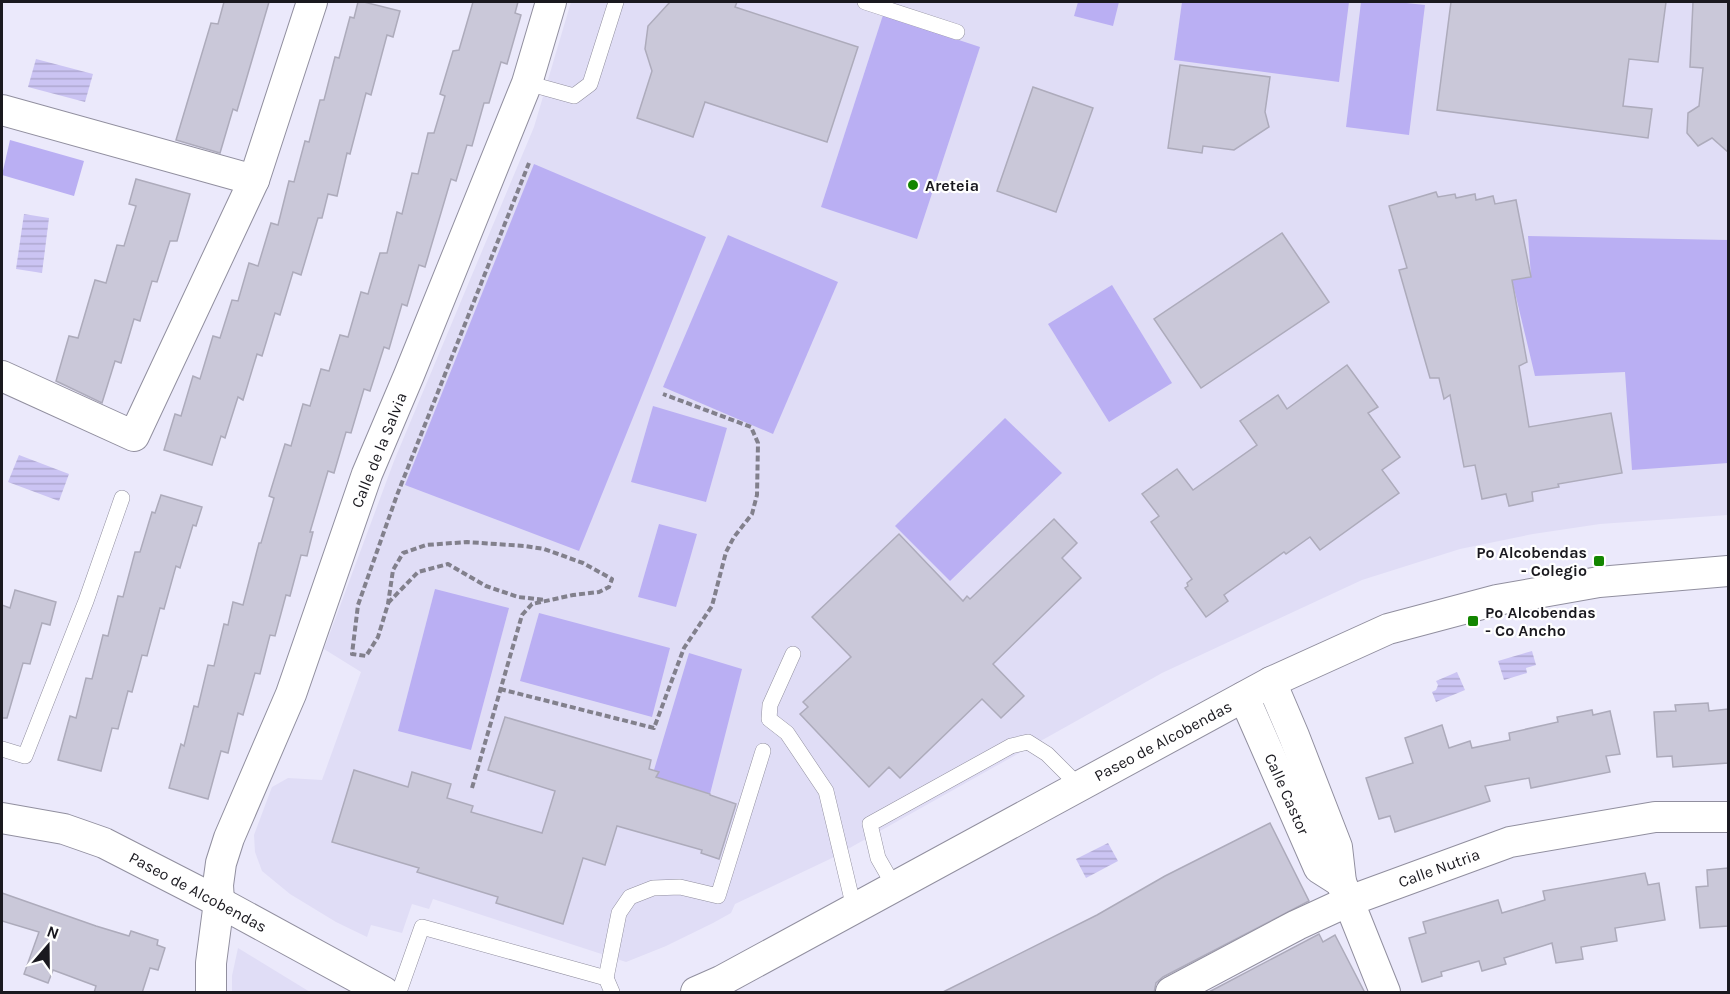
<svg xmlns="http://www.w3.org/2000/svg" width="1730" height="994" viewBox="0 0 1730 994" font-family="Karla,sans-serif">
<defs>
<pattern id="water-rules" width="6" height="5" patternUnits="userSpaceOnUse" patternTransform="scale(1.5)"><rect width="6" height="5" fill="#cbc4f3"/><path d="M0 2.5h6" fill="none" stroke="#aea8d0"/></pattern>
</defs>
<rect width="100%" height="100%" fill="#ebe9fb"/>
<g fill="#e0ddf6">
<polygon points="571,2 1728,2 1728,515 1600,524 1533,534 1460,549 1362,580 1162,673 830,859 735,904 731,913 713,923 666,946 626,962 433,899 429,909 412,904 402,933 371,925 367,937 336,922 290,894 262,871 255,852 254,835 272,787 288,778 322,780 361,672 324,649 394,461 534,127"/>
<polygon points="238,948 310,992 232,992 232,976"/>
</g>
<g fill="#baaff3">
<polygon points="1078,2 1119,2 1113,26 1074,16"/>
<polygon points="1182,2 1349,2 1339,82 1174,60"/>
<polygon points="1361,2 1397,2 1425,5 1409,135 1346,127"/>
<polygon points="883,15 980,47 917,239 821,207"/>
<polygon points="10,140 84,161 74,196 2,175"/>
<polygon points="534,164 706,237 579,551 405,485"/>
<polygon points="728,235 838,282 773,434 663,387"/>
<polygon points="1528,236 1728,240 1728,463 1632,470 1625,372 1535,376 1512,280 1531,276"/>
<polygon points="1112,285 1172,383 1109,422 1048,324"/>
<polygon points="653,406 727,428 706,502 631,482"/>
<polygon points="1005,418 1062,473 950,581 895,526"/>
<polygon points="659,524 697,534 676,607 638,597"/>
<polygon points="435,589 509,608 471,750 398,731"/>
<polygon points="539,613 670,648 652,717 520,681"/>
<polygon points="689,653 742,669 710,794 656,777 658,772 654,770"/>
</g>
<g fill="url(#water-rules)">
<polygon points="36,59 93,74 85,102 28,87"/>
<polygon points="24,214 49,218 42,273 16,269"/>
<polygon points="19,455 69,474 59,501 8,482"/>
<polygon points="1532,651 1536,665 1526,668 1527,673 1504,680 1498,661"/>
<polygon points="1457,672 1465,690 1436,702 1432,692 1436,690 1438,685 1436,681"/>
<polygon points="1108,843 1118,861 1086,878 1076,859"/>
</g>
<g fill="#cac8d9" stroke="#adabbb" stroke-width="1.5">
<polygon points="224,2 269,2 237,111 233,109 220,153 176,140 211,23 218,24"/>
<polygon points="358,2 364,2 400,11 393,37 387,35 371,95 366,93 350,154 347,153 337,196 328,194 322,218 318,218 301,275 293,272 280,315 275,313 262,356 257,354 243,400 238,397 225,438 221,436 212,465 164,450 175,414 181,416 193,376 200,379 213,336 220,338 232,300 238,301 249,263 258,266 271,223 278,225 289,181 294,182 305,141 309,142 320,100 324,100 335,57 339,58 350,17 354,18"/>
<polygon points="473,2 518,2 515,13 521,15 507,64 501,62 489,103 484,103 472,146 467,145 456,181 451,179 425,267 419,265 407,306 402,304 389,349 384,347 370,391 364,389 351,433 346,432 334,473 328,471 310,532 313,532 307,556 301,555 290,596 286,595 275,636 270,635 260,674 255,673 243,715 238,713 228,753 221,751 208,799 169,788 181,744 184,746 194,706 198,707 208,665 214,666 224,624 228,625 233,602 243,605 259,543 261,543 274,498 269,496 285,444 291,446 303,404 310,406 321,369 329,371 340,335 348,337 361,292 368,294 380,253 387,253 397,212 402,214 412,173 418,174 428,133 434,133 445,96 440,94 453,51 459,50"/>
<polygon points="670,2 737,2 735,7 858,47 827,142 705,102 693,137 637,118 652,71 645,49 648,26"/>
<polygon points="1451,2 1666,2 1658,62 1629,59 1623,106 1652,109 1648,138 1437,110"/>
<polygon points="1693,2 1728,2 1728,152 1712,138 1698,146 1687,133 1688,113 1699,106 1703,68 1690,67"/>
<polygon points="1180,65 1270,77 1265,112 1269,127 1234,150 1203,146 1202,153 1168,148"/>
<polygon points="1033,87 1093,108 1056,212 997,191"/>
<polygon points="136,179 190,194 177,241 170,241 157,282 152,281 140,321 134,319 121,363 115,361 102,403 56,381 69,336 78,338 95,280 106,283 117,245 124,246 136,206 129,204"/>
<polygon points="1436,192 1438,197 1455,194 1456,198 1475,194 1476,200 1493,196 1495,204 1516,200 1531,277 1512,280 1527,362 1519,366 1529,427 1611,413 1622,473 1558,484 1559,487 1532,492 1533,501 1509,506 1506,494 1482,499 1475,465 1464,467 1450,395 1444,399 1439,378 1430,378 1399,270 1407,268 1389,206"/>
<polygon points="1282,233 1329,302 1201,388 1154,319"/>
<polygon points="1347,365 1378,407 1368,413 1400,457 1382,470 1399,493 1320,550 1310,537 1286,554 1284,552 1224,595 1228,601 1206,617 1185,588 1188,586 1187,583 1192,579 1151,522 1159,516 1142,494 1177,469 1193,490 1257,445 1240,421 1278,395 1287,409"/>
<polygon points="161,495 202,507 196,526 193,525 180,568 176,566 164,609 160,608 147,656 142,655 132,692 128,691 118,729 112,728 101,771 58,760 70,716 76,718 86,678 92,679 103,635 108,636 118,596 123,597 135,552 140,552 152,512 155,513"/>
<polygon points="1054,519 1077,543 1062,558 1081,578 993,664 1024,696 1001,718 982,699 900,778 889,767 869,787 800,714 808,707 803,702 851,657 812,617 899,534 963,601 967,596 970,599"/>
<polygon points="15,590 56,602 50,625 42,623 30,664 23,663 7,718 2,718 2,605 10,608"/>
<polygon points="1708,703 1709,711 1728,709 1728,763 1673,767 1672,756 1657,757 1654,712 1676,711 1675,705"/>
<polygon points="1592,710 1593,715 1610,711 1620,754 1606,756 1610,772 1531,788 1529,778 1485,786 1490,801 1395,832 1390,816 1379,819 1366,778 1413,763 1405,738 1442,725 1449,748 1470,741 1472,748 1510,740 1509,733 1558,722 1557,717"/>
<polygon points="505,717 651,760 649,769 659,772 656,777 710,794 710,795 736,804 719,859 701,853 702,850 617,826 605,865 583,858 563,924 496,903 498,897 417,872 419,868 332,842 354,770 408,787 412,772 451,784 447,798 473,806 471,812 542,833 555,791 488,770"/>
<polygon points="1270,823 1309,901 1163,977 1156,983 1154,993 941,993 1097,915 1165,876"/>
<polygon points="1728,868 1728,926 1700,928 1696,887 1708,886 1707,870"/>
<polygon points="1645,873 1648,885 1659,883 1665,920 1615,928 1617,941 1581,947 1583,959 1556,963 1552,943 1504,958 1506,964 1482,971 1479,961 1441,972 1442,976 1422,982 1409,938 1426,933 1423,922 1498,900 1502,913 1545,900 1543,891"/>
<polygon points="2,893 96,926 129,936 131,931 158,940 157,945 165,948 158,970 150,968 142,993 94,993 96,986 53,970 48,983 24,974 39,932 2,921"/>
<polygon points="1319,934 1323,942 1335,935 1365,993 1207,993"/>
</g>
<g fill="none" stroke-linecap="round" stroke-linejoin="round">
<g stroke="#918f9f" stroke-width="16">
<g id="service">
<polyline points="865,2 957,32"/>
<polyline points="527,83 574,96 590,84 616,2"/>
<polyline points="793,654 770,705 769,719 787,733 826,791 854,908"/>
<polyline points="2,749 25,756 86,601 122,498"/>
<polyline points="894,886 878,858 870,824 1011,746 1028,742 1047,754 1079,786"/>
<polyline points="606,978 619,913 630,897 653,888 680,887 718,896 763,751"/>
<polyline points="399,992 422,927 606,978 612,992"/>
</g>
</g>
<g stroke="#918f9f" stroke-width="32">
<g id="minor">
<polyline points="2,110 254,180"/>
<polyline points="2,376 134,436 254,180 312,2"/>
<polyline points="1271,682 1294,736 1337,847 1341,882 1385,992"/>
<polyline points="1244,697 1319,868 1341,882"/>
<polyline points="2,818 64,829 104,843 219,902 384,992"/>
<polyline points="211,992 211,963 219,902 218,885 221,863 229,838 291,694 367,474 409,375 527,83 551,2"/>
<polyline points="696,992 721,981 1271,682 1388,629 1497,600 1599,582 1728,571"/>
<polyline points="1171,992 1297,925 1349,901 1510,842 1655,817 1728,817"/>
</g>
</g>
<g stroke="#82808c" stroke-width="4" stroke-dasharray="6 3" stroke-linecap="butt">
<polyline points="388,603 418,572 448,564 486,586 518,597 545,600"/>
<polyline points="500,689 654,728 684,648 712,606 726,552 734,537 752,514 757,495 758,443 751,427 663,394"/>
<polyline points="472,788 522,615 532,604 573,595 599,592 609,587 612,579 583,563 544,549 525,546 467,542 426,545 403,553 393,570 388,604 378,637 366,656 352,654 358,605 397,495 529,163"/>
</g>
<use href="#service" stroke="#fff" stroke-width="15"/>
<use href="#minor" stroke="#fff" stroke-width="30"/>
</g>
<g fill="#138600" stroke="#fff" stroke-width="2">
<circle cx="913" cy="185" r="6"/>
<rect x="1593" y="555" width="12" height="12" rx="3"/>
<rect x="1467" y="615" width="12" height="12" rx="3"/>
</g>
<g text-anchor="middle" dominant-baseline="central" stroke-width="4.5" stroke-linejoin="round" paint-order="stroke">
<g font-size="16" font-weight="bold" fill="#1a191f" stroke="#fff" text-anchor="start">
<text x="925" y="185">Areteia</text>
<text x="1587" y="552" text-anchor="end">Pº Alcobendas<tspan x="1587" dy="18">- Colegio</tspan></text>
<text x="1485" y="612">Pº Alcobendas<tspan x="1485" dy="18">- Cº Ancho</tspan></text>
</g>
<g font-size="16" fill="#1a191f" stroke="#fff">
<text transform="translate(379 450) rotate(-68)">Calle de la Salvia</text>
<text transform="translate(1163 741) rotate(-28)">Paseo de Alcobendas</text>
<text transform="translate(1287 794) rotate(66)">Calle Castor</text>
<text transform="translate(1439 868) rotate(-20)">Calle Nutria</text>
<text transform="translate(198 892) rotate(28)">Paseo de Alcobendas</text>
</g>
</g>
<rect width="1730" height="994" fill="none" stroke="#1a191f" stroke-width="6"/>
<g transform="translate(48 946) rotate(20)" stroke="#ffffff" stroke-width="4.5" paint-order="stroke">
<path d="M0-4.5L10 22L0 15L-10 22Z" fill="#1a191f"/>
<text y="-9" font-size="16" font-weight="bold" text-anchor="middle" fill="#1a191f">N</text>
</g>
</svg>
